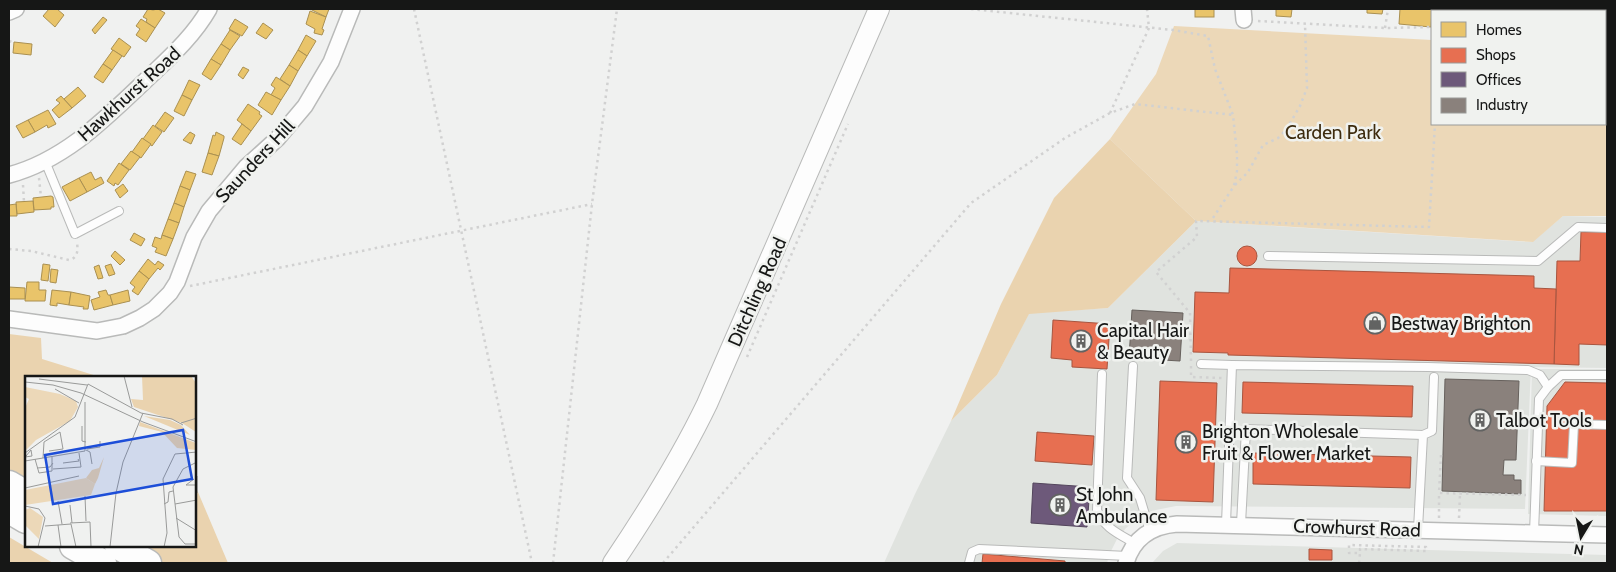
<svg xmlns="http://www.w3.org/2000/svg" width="1616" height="572" viewBox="0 0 1616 572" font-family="Cabin,sans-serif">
<rect width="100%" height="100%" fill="#f0f1f0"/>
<g fill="#e0e3df">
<polygon points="1563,216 1607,217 1607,368 1531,367 1525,509 1176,506 1156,510 1138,519 1126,528 1117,539 1110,553 1107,563 884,563 915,494 951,421 997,375 1029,313 1108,308 1196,221 1532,242"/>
<polygon points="1532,369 1607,369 1607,516 1528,514"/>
<polygon points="1177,543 1607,555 1607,563 1152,563 1163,551"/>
</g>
<polygon fill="#ecd8b8" points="1174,26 1432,40 1432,124 1605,124 1605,50 1607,50 1607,216 1563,216 1533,242 1196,221 1110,139 1156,74"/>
<g fill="#ead3af">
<polygon points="1110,139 1196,221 1108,308 1029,314 997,375 951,421 1001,304 1054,198"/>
<polygon points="9,334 41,338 42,359 100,377 26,377 26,486 9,475"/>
<polygon points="195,485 228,563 158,563 129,546 195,546"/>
<polygon points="9,537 53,563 9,563"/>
</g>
<g fill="#e9c46a" stroke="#aa9051">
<polygon points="49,9 57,9 64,15 55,27 43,16"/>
<polygon points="148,9 153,10 158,9 165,13 155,28 146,22 147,19 143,17"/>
<polygon points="310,9 329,9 326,17"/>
<rect x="1195" y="9" width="19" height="8"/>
<polygon points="1276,9 1292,9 1291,17 1276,16"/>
<polygon points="1367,9 1383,9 1382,14 1367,13"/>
<polygon points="1400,9 1432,9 1431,27 1399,24"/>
<polygon points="310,11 326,17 322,29 324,30 322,35 314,33 315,29 306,24"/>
<polygon points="103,17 107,20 95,34 92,30"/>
<polygon points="141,19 155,28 146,42 136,35 140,29 136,26"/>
<polygon points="235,19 248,27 242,36 229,29"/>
<polygon points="263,23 273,30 266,39 256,33"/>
<polygon points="230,30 240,36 230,50 221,44"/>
<polygon points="306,35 316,41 307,56 298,50"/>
<polygon points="119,38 131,47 124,57 111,49"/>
<polygon points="14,42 32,44 31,55 13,53"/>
<polygon points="221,44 230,50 221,65 211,59"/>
<polygon points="113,50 122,56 112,70 103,64"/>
<polygon points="298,50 307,56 298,71 289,65"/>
<polygon points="211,59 221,65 211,80 202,74"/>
<polygon points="103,64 112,70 103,83 94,77"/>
<polygon points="289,65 298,71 290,86 280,79"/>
<polygon points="243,67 249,70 243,79 238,75"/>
<polygon points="276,77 290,86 281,100 271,95 275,88 271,85"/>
<polygon points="189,80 200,85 192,100 182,95"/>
<polygon points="78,87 86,96 72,108 64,99"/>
<polygon points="266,92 281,100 272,115 258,105"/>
<polygon points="182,95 192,100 184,116 174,111"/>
<polygon points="61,96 72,108 59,118 52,110 60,103 56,100"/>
<polygon points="248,104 260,112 259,114 262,116 251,131 237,120"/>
<polygon points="48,110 56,124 48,128 47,125 35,132 28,120"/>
<polygon points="165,112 174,118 164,132 155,126"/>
<polygon points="28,120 35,132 23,138 16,126"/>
<polygon points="242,124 251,131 241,145 232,139"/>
<polygon points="153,125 162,132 152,146 143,139"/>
<polygon points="190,132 195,135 191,144 183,140"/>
<polygon points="216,132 224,136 224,138 219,156 208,153 213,135 215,136"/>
<polygon points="142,138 151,144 141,158 132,152"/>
<polygon points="131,151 140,157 130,170 121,164"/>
<polygon points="208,153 219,156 212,175 202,172"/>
<polygon points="119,163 129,170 118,185 115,183 114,186 107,181"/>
<polygon points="186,171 196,174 190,190 180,186"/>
<polygon points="91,172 95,180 101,177 104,183 87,192 79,178"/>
<polygon points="79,178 87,192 70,201 62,187"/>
<polygon points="123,184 128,191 120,198 115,190"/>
<polygon points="180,186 190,190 184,207 174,203"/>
<polygon points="51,196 53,197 54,207 51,207 51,209 34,210 33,198"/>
<polygon points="33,201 34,212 17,214 16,202"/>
<polygon points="174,203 184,207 179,223 168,219"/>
<polygon points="16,204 17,216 9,216 9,205"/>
<polygon points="168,219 179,223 173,239 162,235"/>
<polygon points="134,233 145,239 141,246 130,240"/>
<polygon points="162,235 173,239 166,256 155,252 157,248 152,246 155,237 161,239"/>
<polygon points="115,251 125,260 120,265 111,256"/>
<polygon points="148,259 155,265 158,261 164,265 160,270 158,268 149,279 139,271"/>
<polygon points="43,264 50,265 48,281 41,280"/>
<polygon points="111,264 115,274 109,276 105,266"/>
<polygon points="99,265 103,278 98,279 94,267"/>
<polygon points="51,269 58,270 56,283 50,282"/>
<polygon points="139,271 149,279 138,295 132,291 135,287 130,283"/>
<polygon points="27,282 39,282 39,290 46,290 45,301 25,301"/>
<polygon points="9,287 25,288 25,299 9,299"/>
<polygon points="52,290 71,292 69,305 57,303 57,306 50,305"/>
<polygon points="106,290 108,295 110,295 113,305 94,310 91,300 100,297 98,292"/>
<polygon points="128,290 130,301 113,305 110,295"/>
<polygon points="71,292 90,296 88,309 83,309 84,307 69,305"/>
</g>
<g fill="#e76f51" stroke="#a8553f">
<polygon points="1581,232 1607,232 1607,345 1579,344 1579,365 1554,364 1557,261 1580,261"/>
<circle cx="1247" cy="256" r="10"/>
<polygon points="1230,268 1534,276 1534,288 1556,289 1554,364 1228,355 1228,353 1193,352 1195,292 1229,293"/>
<polygon points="1053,320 1110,324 1107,369 1072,367 1072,360 1051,358"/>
<polygon points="1160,381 1217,383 1213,502 1156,500"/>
<polygon points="1243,382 1413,386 1412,417 1242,413"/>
<polygon points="1565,382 1607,383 1607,511 1544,511 1547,406"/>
<polygon points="1037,432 1094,436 1092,465 1035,461"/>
<polygon points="1253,453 1411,457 1410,488 1253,484"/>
<polygon points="1309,549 1332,550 1332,560 1309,560"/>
<polygon points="983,554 1065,561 1065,563 982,563"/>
</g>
<polygon fill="#6d597a" stroke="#53455c" points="1033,483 1090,487 1087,527 1031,523"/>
<g fill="#8a817c" stroke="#67615d">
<polygon points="1132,310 1183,313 1180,361 1129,358"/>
<polygon points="1445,379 1519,381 1516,460 1504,460 1503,475 1514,475 1514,480 1521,480 1521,494 1442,491"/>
</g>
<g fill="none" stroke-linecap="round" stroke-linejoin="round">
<g stroke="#b9bab9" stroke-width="10">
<g id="lane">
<polyline points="1558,11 1558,9"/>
<polyline points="45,161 75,234 119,211"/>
<polyline points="1268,256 1538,261 1578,227 1607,228"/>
<polyline points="1201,364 1232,365"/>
<polyline points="1133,366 1127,478 1140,498 1150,531"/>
<path d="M1102,374L1097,510C1103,528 1121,535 1136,544"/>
<polyline points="1536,461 1572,463 1574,424 1607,425"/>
<polyline points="1226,524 1232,365 1428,367 1528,370 1540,375 1548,387"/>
<polyline points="1241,524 1246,429 1423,435"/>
<polyline points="1418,529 1423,435 1432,431 1434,377"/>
<polyline points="1534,533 1539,399 1548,387 1561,375 1607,375"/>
<polyline points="969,563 972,552 979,549 1128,556"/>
</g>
</g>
<g stroke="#b9bab9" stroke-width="18">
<g id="street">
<polyline points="1243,9 1244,20"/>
<polyline points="9,12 16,9"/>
<path d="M9,175C65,160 105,119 146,80C169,58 193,37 209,9"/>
<polyline points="9,319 97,331 123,326 140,318 154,309 170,293 177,282 194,237 209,211 246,167 278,138 305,106 331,62 352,9"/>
<path d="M1126,563C1133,538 1152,526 1177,524L1607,535"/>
</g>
</g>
<g stroke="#b9bab9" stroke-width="22">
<path id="secondary" d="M613,563C648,511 680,460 707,404L879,9"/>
</g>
<g stroke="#b9bab9" stroke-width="29">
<g id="highway">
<polyline points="9,484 26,494"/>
<polyline points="9,510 26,520"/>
<polyline points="73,546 103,563"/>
<polyline points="118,546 148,563"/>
</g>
</g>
<g stroke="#d1d1d1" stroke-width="2.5" stroke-dasharray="2.5 4" stroke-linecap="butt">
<polyline points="414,9 532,563"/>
<polyline points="971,9 1173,30 1208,36 1215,69 1233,115 1237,154 1237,171 1234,186 1211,221"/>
<polyline points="1531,11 1531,9"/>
<polyline points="1258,21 1385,28 1432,27"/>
<polyline points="1385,28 1388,9"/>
<polyline points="1605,38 1607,38"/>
<polyline points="9,41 12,42"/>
<polyline points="1110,113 1149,28 1147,9"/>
<polyline points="39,178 41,197"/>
<polyline points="23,185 24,202"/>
<polyline points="1235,185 1248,172 1263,145 1278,138 1286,130 1300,106 1307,88 1305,24"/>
<path d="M9,249L31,251L69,260C78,258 78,250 77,243"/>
<polyline points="190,286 592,204"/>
<polyline points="747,357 848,124"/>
<polyline points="1191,361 1190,313 1156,272 1197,237 1196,221 1429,227 1435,124"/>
<polyline points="1191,366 1191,377 1222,378"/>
<polyline points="1441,455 1439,493 1526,495"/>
<polyline points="1439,518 1439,493"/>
<polyline points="1459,518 1460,494"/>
<polyline points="553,563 592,204 617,9"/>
<polyline points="663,563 971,203 1065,138 1110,113 1135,104 1233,115"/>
<polyline points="1359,563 1360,553 1349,553 1349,545 1426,547 1426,551 1360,549 1360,553"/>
</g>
<use href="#lane" stroke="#fdfdfd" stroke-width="8"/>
<use href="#street" stroke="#fdfdfd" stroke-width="15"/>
<use href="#secondary" stroke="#fdfdfd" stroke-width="20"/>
<use href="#highway" stroke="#fdfdfd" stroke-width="26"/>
</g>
<defs>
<g id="shop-ring" transform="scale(1.125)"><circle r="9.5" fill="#f0f2ef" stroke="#626362" stroke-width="1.5"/><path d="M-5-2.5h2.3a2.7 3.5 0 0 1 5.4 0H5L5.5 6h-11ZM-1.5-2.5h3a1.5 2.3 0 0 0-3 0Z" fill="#626362"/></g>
<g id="building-ring" transform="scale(1.125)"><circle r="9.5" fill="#f0f2ef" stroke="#626362" stroke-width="1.5"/><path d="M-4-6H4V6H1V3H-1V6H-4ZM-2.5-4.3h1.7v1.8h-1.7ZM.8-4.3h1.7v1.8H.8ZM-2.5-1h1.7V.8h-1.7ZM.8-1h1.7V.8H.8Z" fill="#626362"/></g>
</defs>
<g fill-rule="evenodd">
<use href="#shop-ring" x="1375" y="323"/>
<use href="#building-ring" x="1081" y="341"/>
<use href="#building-ring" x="1480" y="420"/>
<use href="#building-ring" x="1186" y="442"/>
<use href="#building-ring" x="1060" y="505"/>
</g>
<g text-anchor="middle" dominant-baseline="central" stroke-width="5" stroke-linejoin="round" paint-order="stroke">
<g font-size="19" fill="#161716" stroke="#f0f2ef">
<text transform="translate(129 94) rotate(-42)">Hawkhurst Road</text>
<text transform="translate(255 161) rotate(-47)">Saunders Hill</text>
<text transform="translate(757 292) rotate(-66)">Ditchling Road</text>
<text transform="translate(1357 528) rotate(2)">Crowhurst Road</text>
</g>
<g font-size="19" fill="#3d2b0e" stroke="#f0f2ef">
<text x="1333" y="132">Carden Park</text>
</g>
<g font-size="19" fill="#161716" stroke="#f0f2ef" text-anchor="start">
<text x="1391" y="323">Bestway Brighton</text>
<text x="1097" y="330">Capital Hair<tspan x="1097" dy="22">&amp; Beauty</tspan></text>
<text x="1496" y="420">Talbot Tools</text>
<text x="1202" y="431">Brighton Wholesale<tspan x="1202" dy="22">Fruit &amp; Flower Market</tspan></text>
<text x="1076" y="494">St John<tspan x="1076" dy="22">Ambulance</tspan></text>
</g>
</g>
<g transform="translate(25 376)">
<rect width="171" height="171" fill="#f0f1f0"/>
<path d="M0,11L35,18L51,25L53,31L45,45L11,64L0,75V32L4,23L0,21ZM61,102L70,108L66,119L0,129V114ZM5,132L18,141L14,163L0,149V134Z" fill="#ecd8b8"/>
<path d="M117,0H166L171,7V56L157,47L109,31L106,23L118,24ZM119,40L145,44L156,49L165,59ZM115,46L171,67V74L152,72L137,56L114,50ZM79,81L73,102L70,108L61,102L67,94L74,92Z" fill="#ead3af"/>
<path fill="none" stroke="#999a99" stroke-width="1" d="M99,0L107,31M14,3L62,9M0,6L28,9L56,17L118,46L172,66M30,13L54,27M156,47L172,42M57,50V65L61,66M62,73L75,71V65M61,74L65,76L67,88M0,77L50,41L63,8L116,37L147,43L158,49M0,81L7,80L6,74L1,80M18,82L19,66L35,56L38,73L24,75M10,83L14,97L27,95V81M0,85L60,75V26M172,86L158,93L148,111L154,161L160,168H172M38,87L54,85L53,83M12,92L25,91L28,87M28,93L56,91L54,77M172,100V117M169,103L161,109H170M0,112L54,100M60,120L61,145M33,125L37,148M139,128L143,126L144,116L148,115M150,128L172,124M45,129L47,147M0,130L14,133L20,142L13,171M151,142L172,155M45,147L65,146L66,171M33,149L36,171M20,150L46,148L51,171M85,171L91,117L98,86L118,37M139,171L142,157L138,103L150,78L172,76"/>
<path fill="#1d4ed8" fill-opacity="0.15" stroke="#1d4ed8" stroke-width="2.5" d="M158,54L167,103L28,128L20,79Z"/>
<rect width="171" height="171" fill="none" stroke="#161716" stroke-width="2.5"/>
</g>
<rect width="1616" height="572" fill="none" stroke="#161716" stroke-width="20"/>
<rect x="1431" y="10" width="175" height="115" fill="#f0f2ef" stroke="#999a98"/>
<rect x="1441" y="22" width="25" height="15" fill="#e9c46a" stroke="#999a98"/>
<text x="1476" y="35" font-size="15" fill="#161716">Homes</text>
<rect x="1441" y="48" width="25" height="15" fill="#e76f51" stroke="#999a98"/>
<text x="1476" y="60" font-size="15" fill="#161716">Shops</text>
<rect x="1441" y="72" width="25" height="15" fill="#6d597a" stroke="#999a98"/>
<text x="1476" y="85" font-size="15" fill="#161716">Offices</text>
<rect x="1441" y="98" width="25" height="15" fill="#8a817c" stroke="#999a98"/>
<text x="1476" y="110" font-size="15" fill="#161716">Industry</text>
<g transform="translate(1581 537) rotate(190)" stroke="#f0f2ef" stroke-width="4" paint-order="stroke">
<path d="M0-4L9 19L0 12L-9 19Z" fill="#161716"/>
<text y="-8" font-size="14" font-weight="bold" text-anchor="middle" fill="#161716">N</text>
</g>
</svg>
